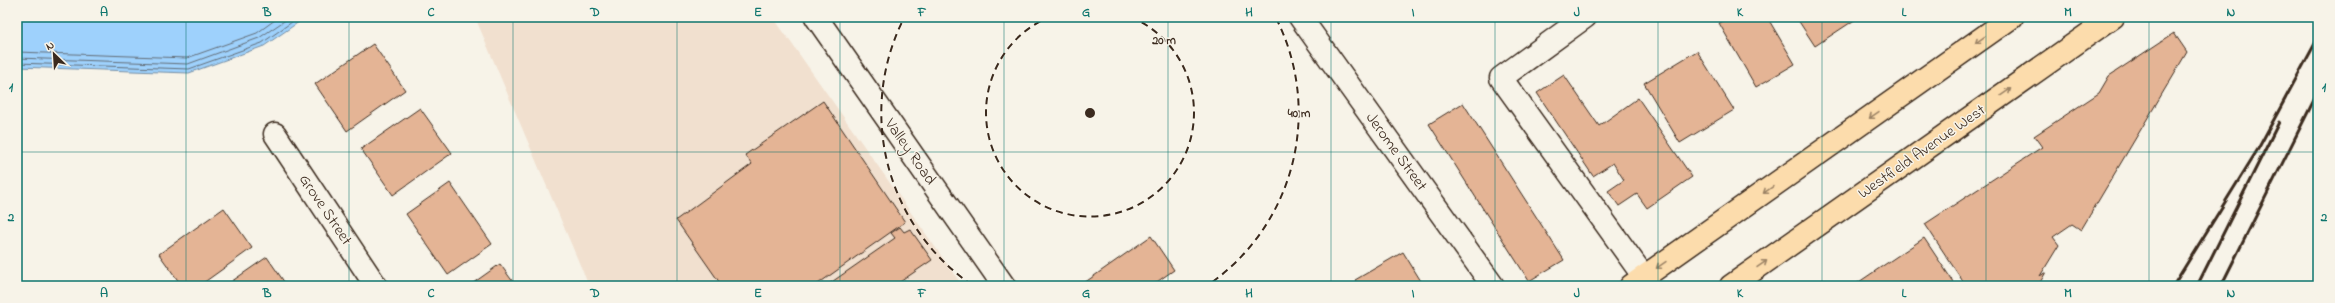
<svg xmlns="http://www.w3.org/2000/svg" width="2335" height="303" viewBox="0 0 2335 303" font-family="'Indie Flower',sans-serif">
<rect width="100%" height="100%" fill="#f7f3e8"/>
<filter id="ink" filterUnits="userSpaceOnUse"><feTurbulence type="fractalNoise" baseFrequency=".025" numOctaves="2"/><feDisplacementMap in="SourceGraphic" scale="8" xChannelSelector="R" yChannelSelector="G"/><feConvolveMatrix kernelMatrix="1 2 1 2 8 2 1 2 1" color-interpolation-filters="sRGB"/></filter>
<g filter="url(#ink)">
<polygon fill="#f1e0cf" points="475,17 773,17 959,281 952,286 589,286"/>
<polygon fill="#9ed1fc" stroke="#768ea3" points="17,17 306,17 264,46 189,73 17,67"/>
<g fill="none" stroke-linecap="round" stroke-linejoin="round">
<g stroke="#636d77" stroke-width="1">
<polyline points="17,52 187,58 257,33 279,17"/>
<polyline points="17,58 188,64 259,38 290,17"/>
<polyline points="17,63 189,69 262,43 299,17"/>
</g>
</g>
<g fill="#e4b495" stroke="#3b2a1e">
<polygon points="1728,17 1767,17 1795,64 1756,87 1719,23"/>
<polygon points="1796,17 1859,17 1815,46"/>
<polygon points="2174,33 2187,52 2081,230 2072,224 2053,237 2059,245 2040,276 2046,272 2038,286 1966,286 1925,224 2042,147 2034,136 2099,93 2109,76"/>
<polygon points="373,44 405,90 347,131 315,84"/>
<polygon points="1697,51 1734,110 1680,143 1644,83"/>
<polygon points="1564,75 1599,126 1638,98 1692,177 1647,208 1637,194 1619,206 1608,191 1624,180 1613,163 1593,176 1537,93"/>
<polygon points="823,101 905,222 815,286 722,286 676,220 752,164 745,155"/>
<polygon points="1463,103 1564,260 1529,281 1429,124"/>
<polygon points="420,108 452,153 393,195 361,149"/>
<polygon points="450,183 492,244 448,275 406,214"/>
<polygon points="224,208 252,248 199,286 182,286 159,254"/>
<polygon points="900,227 904,232 910,229 932,260 894,286 826,286 895,238 891,233"/>
<polygon points="1151,236 1174,270 1151,286 1086,286 1084,283"/>
<polygon points="1924,238 1956,286 1853,286"/>
<polygon points="1403,252 1424,286 1359,286 1355,280"/>
<polygon points="267,257 287,286 225,286"/>
<polygon points="500,264 516,286 469,286"/>
</g>
<g fill="none" stroke-linecap="round" stroke-linejoin="round">
<g stroke="#3b2a1e" stroke-width="25">
<g id="minor">
<polyline points="816,17 1004,286"/>
<polyline points="1300,17 1493,286"/>
<polyline points="1585,17 1501,78 1644,277"/>
<polyline points="275,134 376,286"/>
</g>
</g>
<g stroke="#3b2a1e" stroke-width="25">
<g id="major">
<polyline points="1631,286 2012,17"/>
<polyline points="1731,286 2113,17"/>
</g>
</g>
<use href="#minor" stroke="#f7f3e8" stroke-width="22"/>
<use href="#major" stroke="#fcdcac" stroke-width="22"/>
<g stroke="#3b2a1e" stroke-width="3">
<polyline points="2173,286 2258,149 2318,38"/>
<polyline points="2197,286 2279,122"/>
<polyline points="2221,286 2318,92"/>
</g>
</g>
<defs><path id="oneway-shaft" d="M-6 0H5M1.5-3L5.5 0L1.5 3" fill="none" stroke-width="1.6" stroke-linecap="round" stroke-linejoin="round"/></defs>
<g stroke="#9c8365">
<use href="#oneway-shaft" transform="translate(1980 40) rotate(144)"/>
<use href="#oneway-shaft" transform="translate(2006 92) rotate(-35)"/>
<use href="#oneway-shaft" transform="translate(1874 115) rotate(145)"/>
<use href="#oneway-shaft" transform="translate(1768 190) rotate(145)"/>
<use href="#oneway-shaft" transform="translate(1762 264) rotate(-35)"/>
<use href="#oneway-shaft" transform="translate(1661 265) rotate(145)"/>
</g>
</g>
<path fill="none" stroke="#0f766e" stroke-width="1" stroke-opacity="0.55" d="M186,17V286M349,17V286M513,17V286M677,17V286M840,17V286M1004,17V286M1168,17V286M1331,17V286M1495,17V286M1658,17V286M1822,17V286M1986,17V286M2149,17V286M17,152H2318"/>
<g fill="none" stroke="#3b2a1e" stroke-width="2" stroke-dasharray="7 5">
<path d="M1131 17A104 104 0 1 1 1049 17"/>
<path d="M972 285A209 209 0 0 1 904 18M1276 18A209 209 0 0 1 1208 285"/>
</g>
<g text-anchor="middle" dominant-baseline="central" stroke-width="3" stroke-linejoin="round" paint-order="stroke">
<g font-size="16" fill="#3b2a1e" stroke="#f7f3e8">
<text transform="translate(910 152) rotate(55)">Valley Road</text>
<text transform="translate(1396 152) rotate(54)">Jerome Street</text>
<text transform="translate(1922 152) rotate(-35)">Westfield Avenue West</text>
<text transform="translate(325 210) rotate(56)">Grove Street</text>
</g>
</g>
<circle cx="1090" cy="113" r="6" fill="#3b2a1e" stroke="#f7f3e8" stroke-width="2"/>
<g font-size="12" text-anchor="middle" font-weight="bold" fill="#3b2a1e" stroke="#f7f3e8" stroke-width="3" stroke-linejoin="round" paint-order="stroke">
<text x="1164" y="44">20 m</text>
<text x="1299" y="117">40 m</text>
</g>
<rect width="2335" height="303" fill="none" stroke="#f7f3e8" stroke-width="44"/>
<g transform="translate(54 54) rotate(335)" stroke="#f7f3e8" stroke-width="3" paint-order="stroke">
<path d="M0-3L7 15L0 10L-7 15Z" fill="#3b2a1e"/>
<text y="-6" font-size="11" font-weight="bold" text-anchor="middle" fill="#3b2a1e">N</text>
</g>
<rect x="22" y="22" width="2291" height="259" fill="none" stroke="#0f766e" stroke-width="1.5"/>
<g font-size="13" text-anchor="middle" font-weight="bold" fill="#0f766e">
<text x="104" y="16">A</text>
<text x="267" y="16">B</text>
<text x="431" y="16">C</text>
<text x="595" y="16">D</text>
<text x="758" y="16">E</text>
<text x="922" y="16">F</text>
<text x="1086" y="16">G</text>
<text x="1249" y="16">H</text>
<text x="1413" y="16">I</text>
<text x="1577" y="16">J</text>
<text x="1740" y="16">K</text>
<text x="1904" y="16">L</text>
<text x="2068" y="16">M</text>
<text x="2231" y="16">N</text>
<text x="11" y="91">1</text>
<text x="2324" y="91">1</text>
<text x="11" y="221">2</text>
<text x="2324" y="221">2</text>
<text x="104" y="297">A</text>
<text x="267" y="297">B</text>
<text x="431" y="297">C</text>
<text x="595" y="297">D</text>
<text x="758" y="297">E</text>
<text x="922" y="297">F</text>
<text x="1086" y="297">G</text>
<text x="1249" y="297">H</text>
<text x="1413" y="297">I</text>
<text x="1577" y="297">J</text>
<text x="1740" y="297">K</text>
<text x="1904" y="297">L</text>
<text x="2068" y="297">M</text>
<text x="2231" y="297">N</text>
</g>
</svg>
